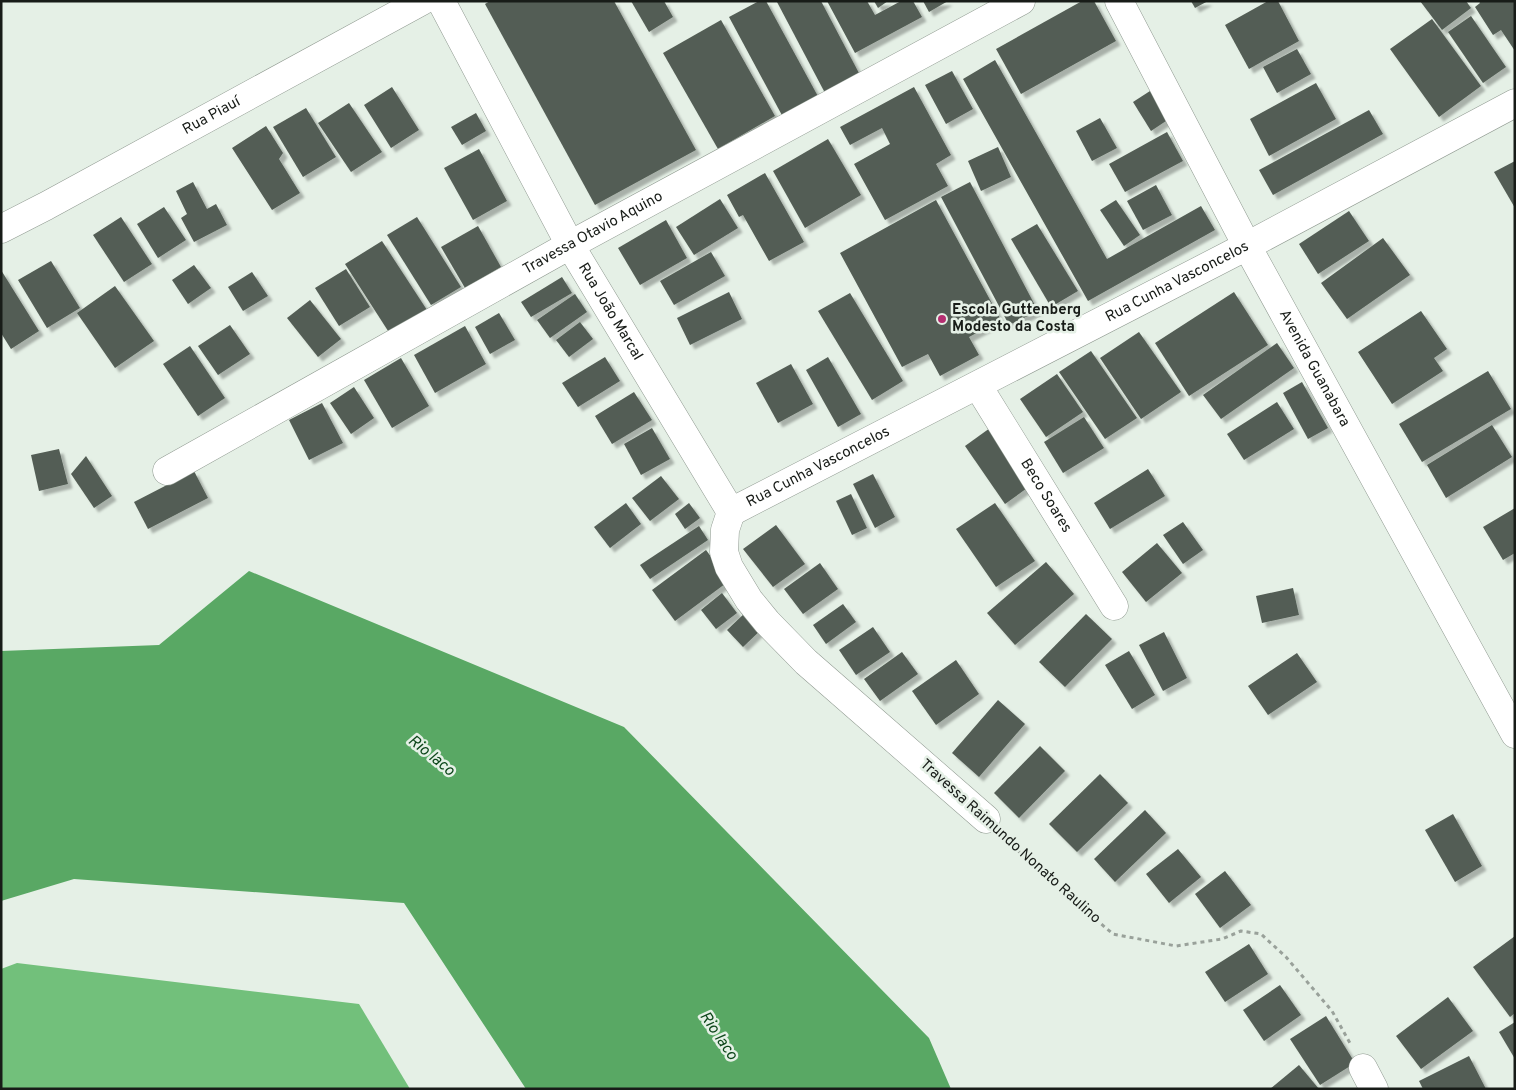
<svg xmlns="http://www.w3.org/2000/svg" width="1516" height="1090" viewBox="0 0 1516 1090" font-family="Overpass,sans-serif">
<defs>
<filter id="shadow"><feDropShadow dx="4.5" dy="4.5" stdDeviation="1" flood-color="#0004"/></filter>
</defs>
<rect width="100%" height="100%" fill="#e5f0e6"/>
<polygon fill="#72c07b" points="17,963 359,1004 410,1089 1,1089 1,969"/>
<polygon fill="#59a864" points="249,571 624,727 929,1038 951,1089 526,1089 404,903 74,879 1,901 1,651 159,645"/>
<g fill="#535d54" filter="url(#shadow)">
<polygon points="490,1 614,1 696,150 595,205 485,4"/>
<polygon points="631,1 664,1 673,17 649,32"/>
<polygon points="759,1 766,1 820,100 784,119 729,17"/>
<polygon points="779,1 821,1 860,75 825,93 777,2"/>
<polygon points="827,1 867,1 875,15 901,1 913,1 922,17 855,53"/>
<polygon points="874,1 888,1 878,8"/>
<polygon points="923,1 948,1 929,12"/>
<polygon points="1082,1 1094,1 1116,41 1021,94 996,49"/>
<polygon points="1191,1 1208,1 1195,8"/>
<polygon points="1268,1 1278,1 1299,41 1249,69 1225,25"/>
<polygon points="1420,1 1466,1 1471,8 1442,30"/>
<polygon points="1479,1 1515,1 1515,51 1501,30 1493,35 1475,7 1480,3"/>
<polygon points="1471,16 1506,67 1483,83 1448,32"/>
<polygon points="1432,19 1481,86 1439,117 1390,49"/>
<polygon points="721,20 775,116 718,149 663,53"/>
<polygon points="1297,49 1311,74 1277,93 1263,67"/>
<polygon points="995,60 1107,259 1201,206 1215,230 1088,301 963,79"/>
<polygon points="952,71 973,109 946,124 925,85"/>
<polygon points="1316,83 1336,119 1269,156 1250,119"/>
<polygon points="392,87 419,130 391,148 364,105"/>
<polygon points="914,87 951,155 936,164 948,186 885,220 854,164 890,144 882,128 850,145 840,127"/>
<polygon points="1150,91 1169,119 1151,131 1133,102"/>
<polygon points="349,103 382,152 351,172 318,123"/>
<polygon points="306,108 336,157 303,177 273,127"/>
<polygon points="1369,110 1383,134 1273,195 1259,170"/>
<polygon points="476,113 486,131 462,145 451,127"/>
<polygon points="1100,118 1117,148 1092,161 1076,131"/>
<polygon points="266,126 283,153 279,159 300,193 272,210 232,148"/>
<polygon points="1167,132 1183,161 1125,192 1109,164"/>
<polygon points="828,139 861,195 805,228 773,171"/>
<polygon points="998,147 1011,177 981,191 968,161"/>
<polygon points="479,149 507,201 473,220 444,168"/>
<polygon points="1515,161 1515,208 1494,172"/>
<polygon points="765,173 804,242 769,261 743,215 739,217 727,195"/>
<polygon points="193,182 207,209 216,204 227,225 194,242 181,218 187,214 176,191"/>
<polygon points="970,182 1038,311 1009,325 941,197"/>
<polygon points="1156,185 1172,215 1143,230 1127,201"/>
<polygon points="720,199 738,228 694,255 676,227"/>
<polygon points="936,200 1001,320 969,337 979,355 940,376 928,354 902,367 840,253"/>
<polygon points="1116,200 1140,235 1124,246 1100,210"/>
<polygon points="164,207 186,240 158,258 137,224"/>
<polygon points="1349,211 1369,241 1318,274 1299,244"/>
<polygon points="121,217 152,264 124,282 93,235"/>
<polygon points="417,217 461,287 431,305 387,235"/>
<polygon points="666,220 687,258 640,285 618,248"/>
<polygon points="1037,224 1078,291 1051,307 1011,239"/>
<polygon points="478,226 501,267 465,288 441,247"/>
<polygon points="1383,238 1410,275 1347,319 1321,283"/>
<polygon points="382,241 427,310 390,334 345,264"/>
<polygon points="711,252 725,276 674,305 660,281"/>
<polygon points="51,261 80,308 47,328 18,280"/>
<polygon points="194,265 211,288 188,304 172,280"/>
<polygon points="346,269 370,307 339,326 315,288"/>
<polygon points="1,270 39,331 11,349 1,333"/>
<polygon points="252,272 268,296 243,311 228,287"/>
<polygon points="562,277 572,293 531,317 521,302"/>
<polygon points="115,286 154,341 115,368 77,313"/>
<polygon points="729,292 742,319 690,345 677,318"/>
<polygon points="1234,292 1268,345 1189,396 1155,343"/>
<polygon points="850,293 903,381 872,400 818,311"/>
<polygon points="575,294 587,312 550,338 537,320"/>
<polygon points="310,300 341,339 318,357 287,318"/>
<polygon points="1421,311 1447,349 1434,358 1443,371 1392,404 1358,352"/>
<polygon points="499,313 515,340 490,354 475,327"/>
<polygon points="580,322 593,339 569,357 556,340"/>
<polygon points="230,325 250,354 218,375 198,346"/>
<polygon points="465,326 486,364 435,393 414,355"/>
<polygon points="1139,332 1181,392 1141,419 1100,358"/>
<polygon points="1277,343 1294,368 1221,419 1203,395"/>
<polygon points="190,346 225,398 198,416 163,364"/>
<polygon points="1091,351 1137,418 1105,439 1059,372"/>
<polygon points="605,357 620,381 578,407 562,383"/>
<polygon points="828,357 861,414 838,427 806,370"/>
<polygon points="401,358 429,406 392,428 364,380"/>
<polygon points="791,364 813,404 778,423 756,383"/>
<polygon points="1488,371 1511,409 1422,462 1399,424"/>
<polygon points="1057,374 1083,412 1046,437 1020,399"/>
<polygon points="1302,382 1328,428 1308,439 1283,393"/>
<polygon points="354,387 374,418 351,434 330,403"/>
<polygon points="634,392 652,420 612,444 595,416"/>
<polygon points="1277,402 1294,429 1244,460 1227,434"/>
<polygon points="322,403 343,443 309,460 289,420"/>
<polygon points="1084,417 1104,448 1063,473 1044,442"/>
<polygon points="1492,425 1512,457 1446,498 1427,465"/>
<polygon points="652,428 670,459 641,475 624,444"/>
<polygon points="990,428 1030,486 1005,504 965,446"/>
<polygon points="59,449 68,484 39,491 31,455"/>
<polygon points="86,456 112,496 94,508 71,474"/>
<polygon points="1148,469 1165,496 1110,529 1094,503"/>
<polygon points="194,471 208,498 148,529 134,502"/>
<polygon points="873,474 895,517 875,528 853,484"/>
<polygon points="661,476 679,499 650,521 632,498"/>
<polygon points="851,494 867,528 852,535 836,501"/>
<polygon points="626,503 641,524 610,548 594,527"/>
<polygon points="689,503 700,518 685,529 675,514"/>
<polygon points="995,503 1035,561 996,587 956,529"/>
<polygon points="1515,508 1515,553 1503,560 1483,527"/>
<polygon points="1183,522 1203,550 1183,564 1163,535"/>
<polygon points="776,525 805,564 773,587 743,549"/>
<polygon points="699,526 708,540 650,579 640,565"/>
<polygon points="1157,543 1182,573 1146,602 1122,572"/>
<polygon points="706,550 729,581 675,621 652,590"/>
<polygon points="1046,562 1074,594 1015,645 987,613"/>
<polygon points="820,563 838,589 803,614 784,589"/>
<polygon points="1293,588 1299,615 1262,623 1256,596"/>
<polygon points="722,593 737,613 716,629 701,610"/>
<polygon points="843,604 856,622 826,644 813,625"/>
<polygon points="747,611 763,628 743,647 727,630"/>
<polygon points="1086,614 1112,639 1065,687 1039,662"/>
<polygon points="873,627 890,652 856,675 839,650"/>
<polygon points="1164,632 1187,678 1163,691 1139,645"/>
<polygon points="1129,651 1155,695 1132,709 1105,665"/>
<polygon points="902,652 918,674 880,701 864,679"/>
<polygon points="1297,653 1317,682 1268,715 1248,686"/>
<polygon points="956,660 979,694 936,725 912,691"/>
<polygon points="998,700 1025,724 979,777 952,753"/>
<polygon points="1040,746 1065,771 1019,818 994,793"/>
<polygon points="1100,774 1128,803 1077,852 1049,824"/>
<polygon points="1145,810 1166,833 1115,882 1094,859"/>
<polygon points="1453,814 1482,866 1455,882 1425,830"/>
<polygon points="1178,849 1201,877 1169,903 1146,874"/>
<polygon points="1225,871 1251,905 1220,928 1195,894"/>
<polygon points="1515,936 1515,1013 1510,1017 1473,967"/>
<polygon points="1249,944 1268,974 1225,1002 1205,972"/>
<polygon points="1280,985 1301,1015 1264,1041 1243,1010"/>
<polygon points="1448,997 1473,1031 1421,1069 1396,1036"/>
<polygon points="1326,1016 1355,1063 1320,1085 1290,1039"/>
<polygon points="1515,1022 1515,1059 1499,1032"/>
<polygon points="1469,1056 1486,1089 1423,1089 1419,1081"/>
<polygon points="1299,1065 1319,1089 1270,1089"/>
</g>
<g fill="none" stroke-linecap="round" stroke-linejoin="round">
<g stroke="#909a91" stroke-width="29">
<g id="minor">
<path id="s1" d="M441,1L570,245L731,512"/>
<path id="s2" d="M1119,1L1247,246L1515,734"/>
<path id="s3" d="M1,229L46,206L422,1"/>
<path id="s4" d="M978,386L1114,606"/>
<path id="s5" d="M167,471L570,245L1021,1"/>
<path id="s6" d="M731,512L1247,246L1515,103"/>
<polyline points="731,512 725,530 724,552 729,567 749,600 767,622 806,662 986,819"/>
<polyline points="1363,1068 1374,1089"/>
</g>
</g>
<polyline stroke="#99a19a" stroke-width="3" stroke-dasharray="4 4" stroke-linecap="butt" points="1006,839 1039,871 1113,934 1176,946 1222,939 1241,931 1261,934 1286,957 1332,1011 1351,1045"/>
<use href="#minor" stroke="#fff" stroke-width="28"/>
</g>
<circle fill="#b52e71" stroke="#e5f0e6" stroke-width="2" cx="942" cy="319" r="5"/>
<g text-anchor="middle" dominant-baseline="central" stroke-width="5" stroke-linejoin="round" paint-order="stroke">
<g font-size="15" fill="#181c18" stroke="#e5f0e6">
<text stroke="none"><textPath href="#s3" startOffset="239">Rua Piauí</textPath></text>
<text stroke="none"><textPath href="#s5" startOffset="488">Travessa Otavio Aquino</textPath></text>
<text stroke="none"><textPath href="#s6" startOffset="502">Rua Cunha Vasconcelos</textPath></text>
<text stroke="none"><textPath href="#s1" startOffset="354">Rua João Marcal</textPath></text>
<text stroke="none"><textPath href="#s2" startOffset="416">Avenida Guanabara</textPath></text>
<text stroke="none"><textPath href="#s6" startOffset="98">Rua Cunha Vasconcelos</textPath></text>
<text stroke="none"><textPath href="#s4" startOffset="129">Beco Soares</textPath></text>
<text transform="translate(1010 842) rotate(42)">Travessa Raimundo Nonato Raulino</text>
</g>
<g font-size="15" font-weight="bold" fill="#181c18" stroke="#e5f0e6" text-anchor="start">
<text x="952" y="310">Escola Guttenberg<tspan x="952" dy="17">Modesto da Costa</tspan></text>
</g>
<g font-size="16" font-style="italic" fill="#0e471b" stroke="#e5f0e6">
<text transform="translate(431 756) rotate(39)">Rio Iaco</text>
<text transform="translate(718 1036) rotate(56)">Rio Iaco</text>
</g>
</g>
<rect width="1516" height="1090" fill="none" stroke="#181c18" stroke-width="5"/>
</svg>
